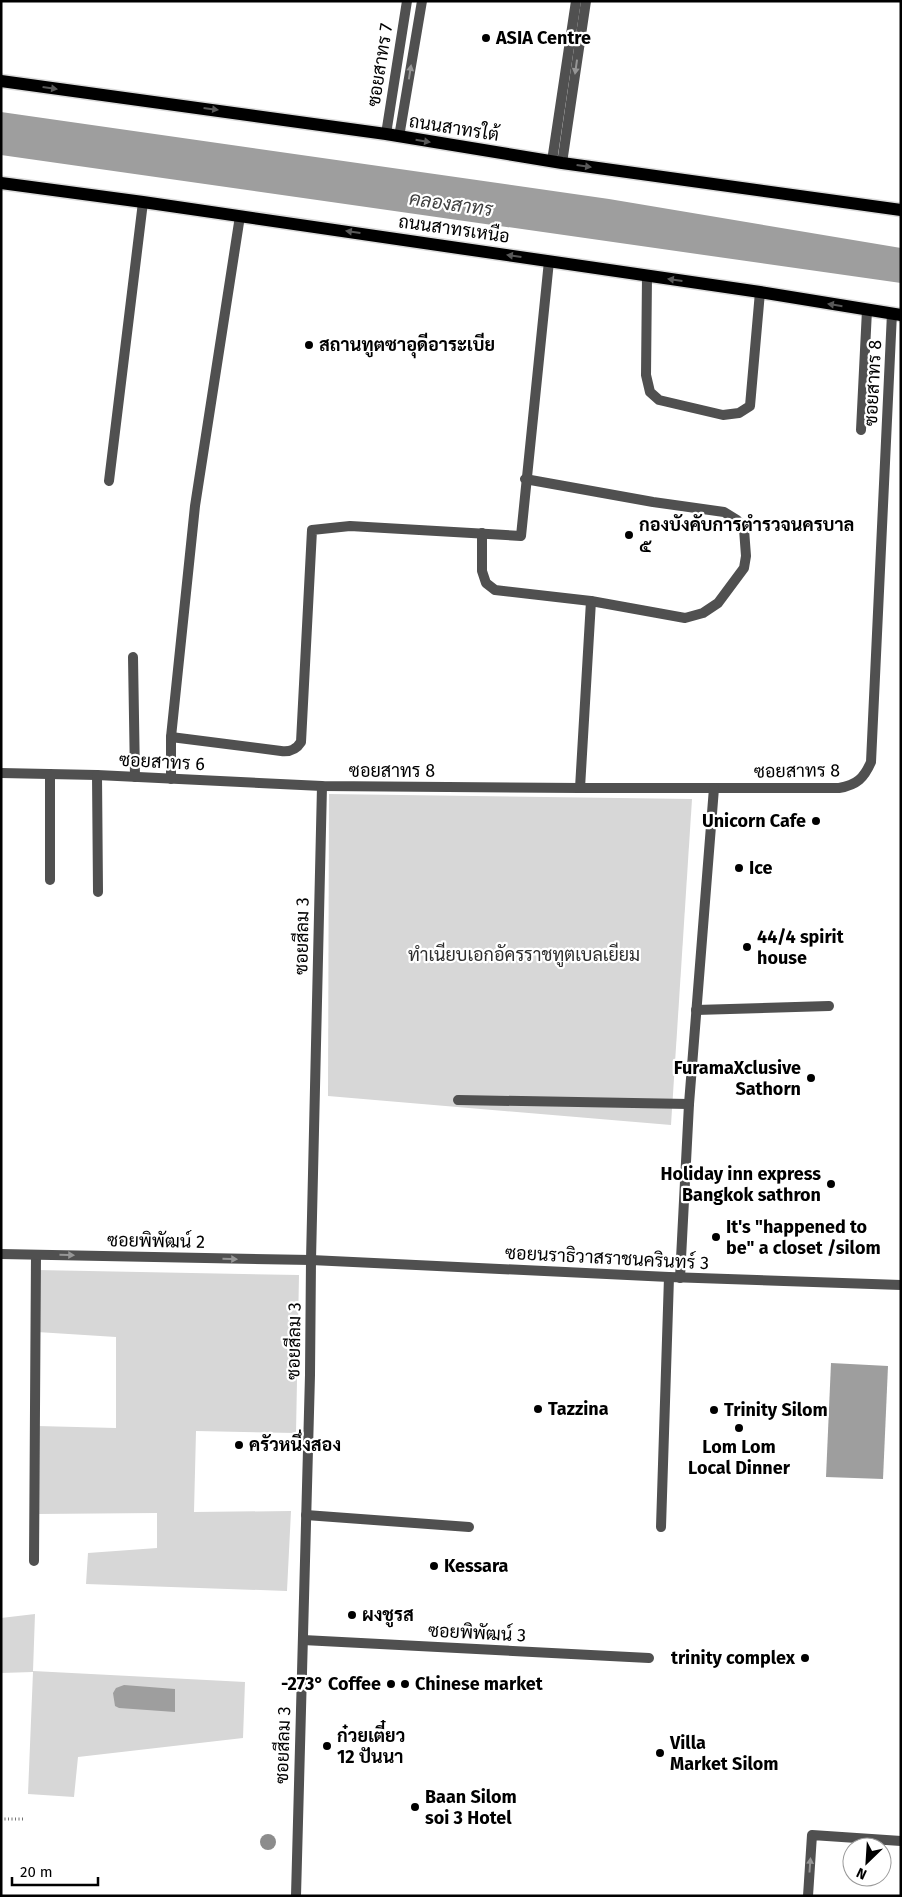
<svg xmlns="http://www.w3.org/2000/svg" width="902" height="1897" viewBox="0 0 902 1897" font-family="'Fira Sans',Sarabun,sans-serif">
<rect width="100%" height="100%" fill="#fff"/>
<g fill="#d7d7d7">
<polygon points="329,794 692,799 671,1125 328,1096"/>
<polygon points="37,1270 299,1275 296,1433 196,1431 194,1512 291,1511 287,1591 86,1584 88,1553 157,1548 157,1513 37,1514 37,1426 116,1428 116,1337 37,1332"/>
<polygon points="35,1614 33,1671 245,1682 243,1738 78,1757 74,1797 28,1794 33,1672 1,1673 1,1618"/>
</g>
<g fill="#9e9e9e">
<polygon points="1,112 609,199 901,248 901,283 1,155"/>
<polygon points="831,1363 888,1366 883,1479 826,1477"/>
<polygon points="124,1685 175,1689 175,1712 119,1708 115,1706 113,1693 116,1688"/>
</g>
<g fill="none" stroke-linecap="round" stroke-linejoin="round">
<g stroke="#dbdbdb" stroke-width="15">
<g id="primary">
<polyline points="1,81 386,134 562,163 901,210"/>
<polyline points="1,183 143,202 760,292 901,315"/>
</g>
</g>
<polyline stroke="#727272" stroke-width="3" stroke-dasharray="1 2.5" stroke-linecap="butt" points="1,1819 24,1819"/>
<g stroke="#505050" stroke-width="10">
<polyline points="399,137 422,1"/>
<polyline points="552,161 576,1"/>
<polyline points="562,163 586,1"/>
<polyline points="647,276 646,375 650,392 659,400 723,415 739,413 750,406 760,292"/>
<polyline points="861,430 867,310"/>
<polyline points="482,533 482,571 486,583 495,590 591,601 685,618 703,613 718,603 744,568 746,556 744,529 737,520 724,512 653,502 525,479"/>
<polyline points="50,774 50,880"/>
<polyline points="580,788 591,601"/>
<polyline points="458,1100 689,1104"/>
<polyline points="306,1515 469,1527"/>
<polyline points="661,1527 669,1277"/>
<polyline points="34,1561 36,1255"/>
<polyline points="303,1640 649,1658"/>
</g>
<g stroke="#505050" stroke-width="10">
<polyline points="386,134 407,1"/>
<polyline points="109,481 143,202"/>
<polyline points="133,657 135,777"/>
<path d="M171,737L281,751C290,752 296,750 301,742L312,530L350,526L521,536L549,261"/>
<path d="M1,773L97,775L322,786L580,788H839C857,785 864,778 871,762L892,313"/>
<polyline points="97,775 98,892"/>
<polyline points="171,779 171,737 195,506 240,216"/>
<polyline points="696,1010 829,1006"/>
<polyline points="1,1254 311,1260 669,1277 901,1285"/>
<polyline points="680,1278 689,1104 714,788"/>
<polyline points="296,1896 310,1375 311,1260 322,786"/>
<polyline points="808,1896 812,1835 901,1841"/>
</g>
<use href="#primary" stroke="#000" stroke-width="12"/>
</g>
<circle fill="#8c8c8c" cx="268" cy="1842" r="8"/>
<defs><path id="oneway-solid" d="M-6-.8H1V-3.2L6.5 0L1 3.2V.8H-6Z" transform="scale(1.25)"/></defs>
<g fill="#969696">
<use href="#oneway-solid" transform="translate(576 67) rotate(98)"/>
<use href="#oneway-solid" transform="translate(410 72) rotate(-81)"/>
<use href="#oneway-solid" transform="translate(67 1255) rotate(1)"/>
<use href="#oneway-solid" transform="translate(230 1259) rotate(1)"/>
<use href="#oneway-solid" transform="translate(810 1865) rotate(-86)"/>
</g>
<g fill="#595959">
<use href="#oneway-solid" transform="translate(50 88) rotate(8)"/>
<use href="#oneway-solid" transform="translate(211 109) rotate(7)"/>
<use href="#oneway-solid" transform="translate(423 141) rotate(9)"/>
<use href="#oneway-solid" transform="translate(584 166) rotate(8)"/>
<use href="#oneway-solid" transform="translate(353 232) rotate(-172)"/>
<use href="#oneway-solid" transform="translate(514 256) rotate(-172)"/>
<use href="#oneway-solid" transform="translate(675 280) rotate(-172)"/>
<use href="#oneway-solid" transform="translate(835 305) rotate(-171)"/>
</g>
<g fill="#000" stroke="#fff" stroke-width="2">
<circle cx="486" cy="38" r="5"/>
<circle cx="309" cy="345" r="5"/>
<circle cx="629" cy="535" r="5"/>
<circle cx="816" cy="821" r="5"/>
<circle cx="739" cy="868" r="5"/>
<circle cx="747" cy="947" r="5"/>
<circle cx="811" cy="1078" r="5"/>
<circle cx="831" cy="1184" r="5"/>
<circle cx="716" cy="1237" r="5"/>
<circle cx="538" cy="1409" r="5"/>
<circle cx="714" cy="1410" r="5"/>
<circle cx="739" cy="1428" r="5"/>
<circle cx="239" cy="1445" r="5"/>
<circle cx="434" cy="1566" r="5"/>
<circle cx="352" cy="1615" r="5"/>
<circle cx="805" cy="1658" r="5"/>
<circle cx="391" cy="1684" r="5"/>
<circle cx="405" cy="1684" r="5"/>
<circle cx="327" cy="1746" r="5"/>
<circle cx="660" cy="1753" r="5"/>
<circle cx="415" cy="1807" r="5"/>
</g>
<g text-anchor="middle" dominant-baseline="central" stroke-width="4.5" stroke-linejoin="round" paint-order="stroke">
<g font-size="18" font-weight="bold" fill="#000" stroke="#fff" text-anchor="start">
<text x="496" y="38">ASIA Centre</text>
<text x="319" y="345">สถานทูตซาอุดีอาระเบีย</text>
<text x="639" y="525">กองบังคับการตำรวจนครบาล<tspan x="639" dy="21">๕</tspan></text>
<text x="806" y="821" text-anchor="end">Unicorn Cafe</text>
<text x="749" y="868">Ice</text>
<text x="757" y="937">44/4 spirit<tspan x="757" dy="21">house</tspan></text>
<text x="801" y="1068" text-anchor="end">FuramaXclusive<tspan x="801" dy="21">Sathorn</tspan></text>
<text x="821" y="1174" text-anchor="end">Holiday inn express<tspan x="821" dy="21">Bangkok sathron</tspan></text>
<text x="726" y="1227">It's "happened to<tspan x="726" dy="21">be" a closet /silom</tspan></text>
<text x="548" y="1409">Tazzina</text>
<text x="724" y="1410">Trinity Silom</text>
<text x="249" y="1445">ครัวหนึ่งสอง</text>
<text x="739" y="1447" text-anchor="middle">Lom Lom<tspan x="739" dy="21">Local Dinner</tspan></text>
<text x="444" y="1566">Kessara</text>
<text x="362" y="1615">ผงชูรส</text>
<text x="795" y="1658" text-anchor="end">trinity complex</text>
<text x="381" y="1684" text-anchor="end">-273° Coffee</text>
<text x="415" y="1684">Chinese market</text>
<text x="337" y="1736">ก๋วยเตี๋ยว<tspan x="337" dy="21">12 ปันนา</tspan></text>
<text x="670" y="1743">Villa<tspan x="670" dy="21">Market Silom</tspan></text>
<text x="425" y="1797">Baan Silom<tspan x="425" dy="21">soi 3 Hotel</tspan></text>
</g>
<g font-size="18" fill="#000" stroke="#fff">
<text transform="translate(380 65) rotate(-81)">ซอยสาทร 7</text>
<text transform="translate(454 128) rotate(9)">ถนนสาทรใต้</text>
<text transform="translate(454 229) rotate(8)">ถนนสาทรเหนือ</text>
<text transform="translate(873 383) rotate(-87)">ซอยสาทร 8</text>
<text transform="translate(162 762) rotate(3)">ซอยสาทร 6</text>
<text x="392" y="771">ซอยสาทร 8</text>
<text transform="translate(797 771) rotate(-1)">ซอยสาทร 8</text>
<text transform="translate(302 936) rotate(-89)">ซอยสีลม 3</text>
<text transform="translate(156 1241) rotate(1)">ซอยพิพัฒน์ 2</text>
<text transform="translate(607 1258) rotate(3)">ซอยนราธิวาสราชนครินทร์ 3</text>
<text transform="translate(294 1341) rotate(-89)">ซอยสีลม 3</text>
<text transform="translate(477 1633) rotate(3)">ซอยพิพัฒน์ 3</text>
<text transform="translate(283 1745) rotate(-88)">ซอยสีลม 3</text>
</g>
<g font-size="18" fill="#2e2e2e" stroke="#fff">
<text x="524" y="955">ทำเนียบเอกอัครราชทูตเบลเยียม</text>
</g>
<g font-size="19" font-style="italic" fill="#3f3f3f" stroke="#fff">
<text transform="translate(451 204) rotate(8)">คลองสาทร</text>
</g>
</g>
<rect width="902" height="1897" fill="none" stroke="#000000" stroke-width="5"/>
<g transform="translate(867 1862) rotate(205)"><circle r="24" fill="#ffffff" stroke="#999999"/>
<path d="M0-4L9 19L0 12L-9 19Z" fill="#000000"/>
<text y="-8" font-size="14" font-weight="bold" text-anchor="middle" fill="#000000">N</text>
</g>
<path d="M12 1877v8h86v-8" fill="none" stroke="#000000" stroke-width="2.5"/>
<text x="20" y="1877" font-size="15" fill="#000000" stroke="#ffffff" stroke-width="4" paint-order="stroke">20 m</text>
</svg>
